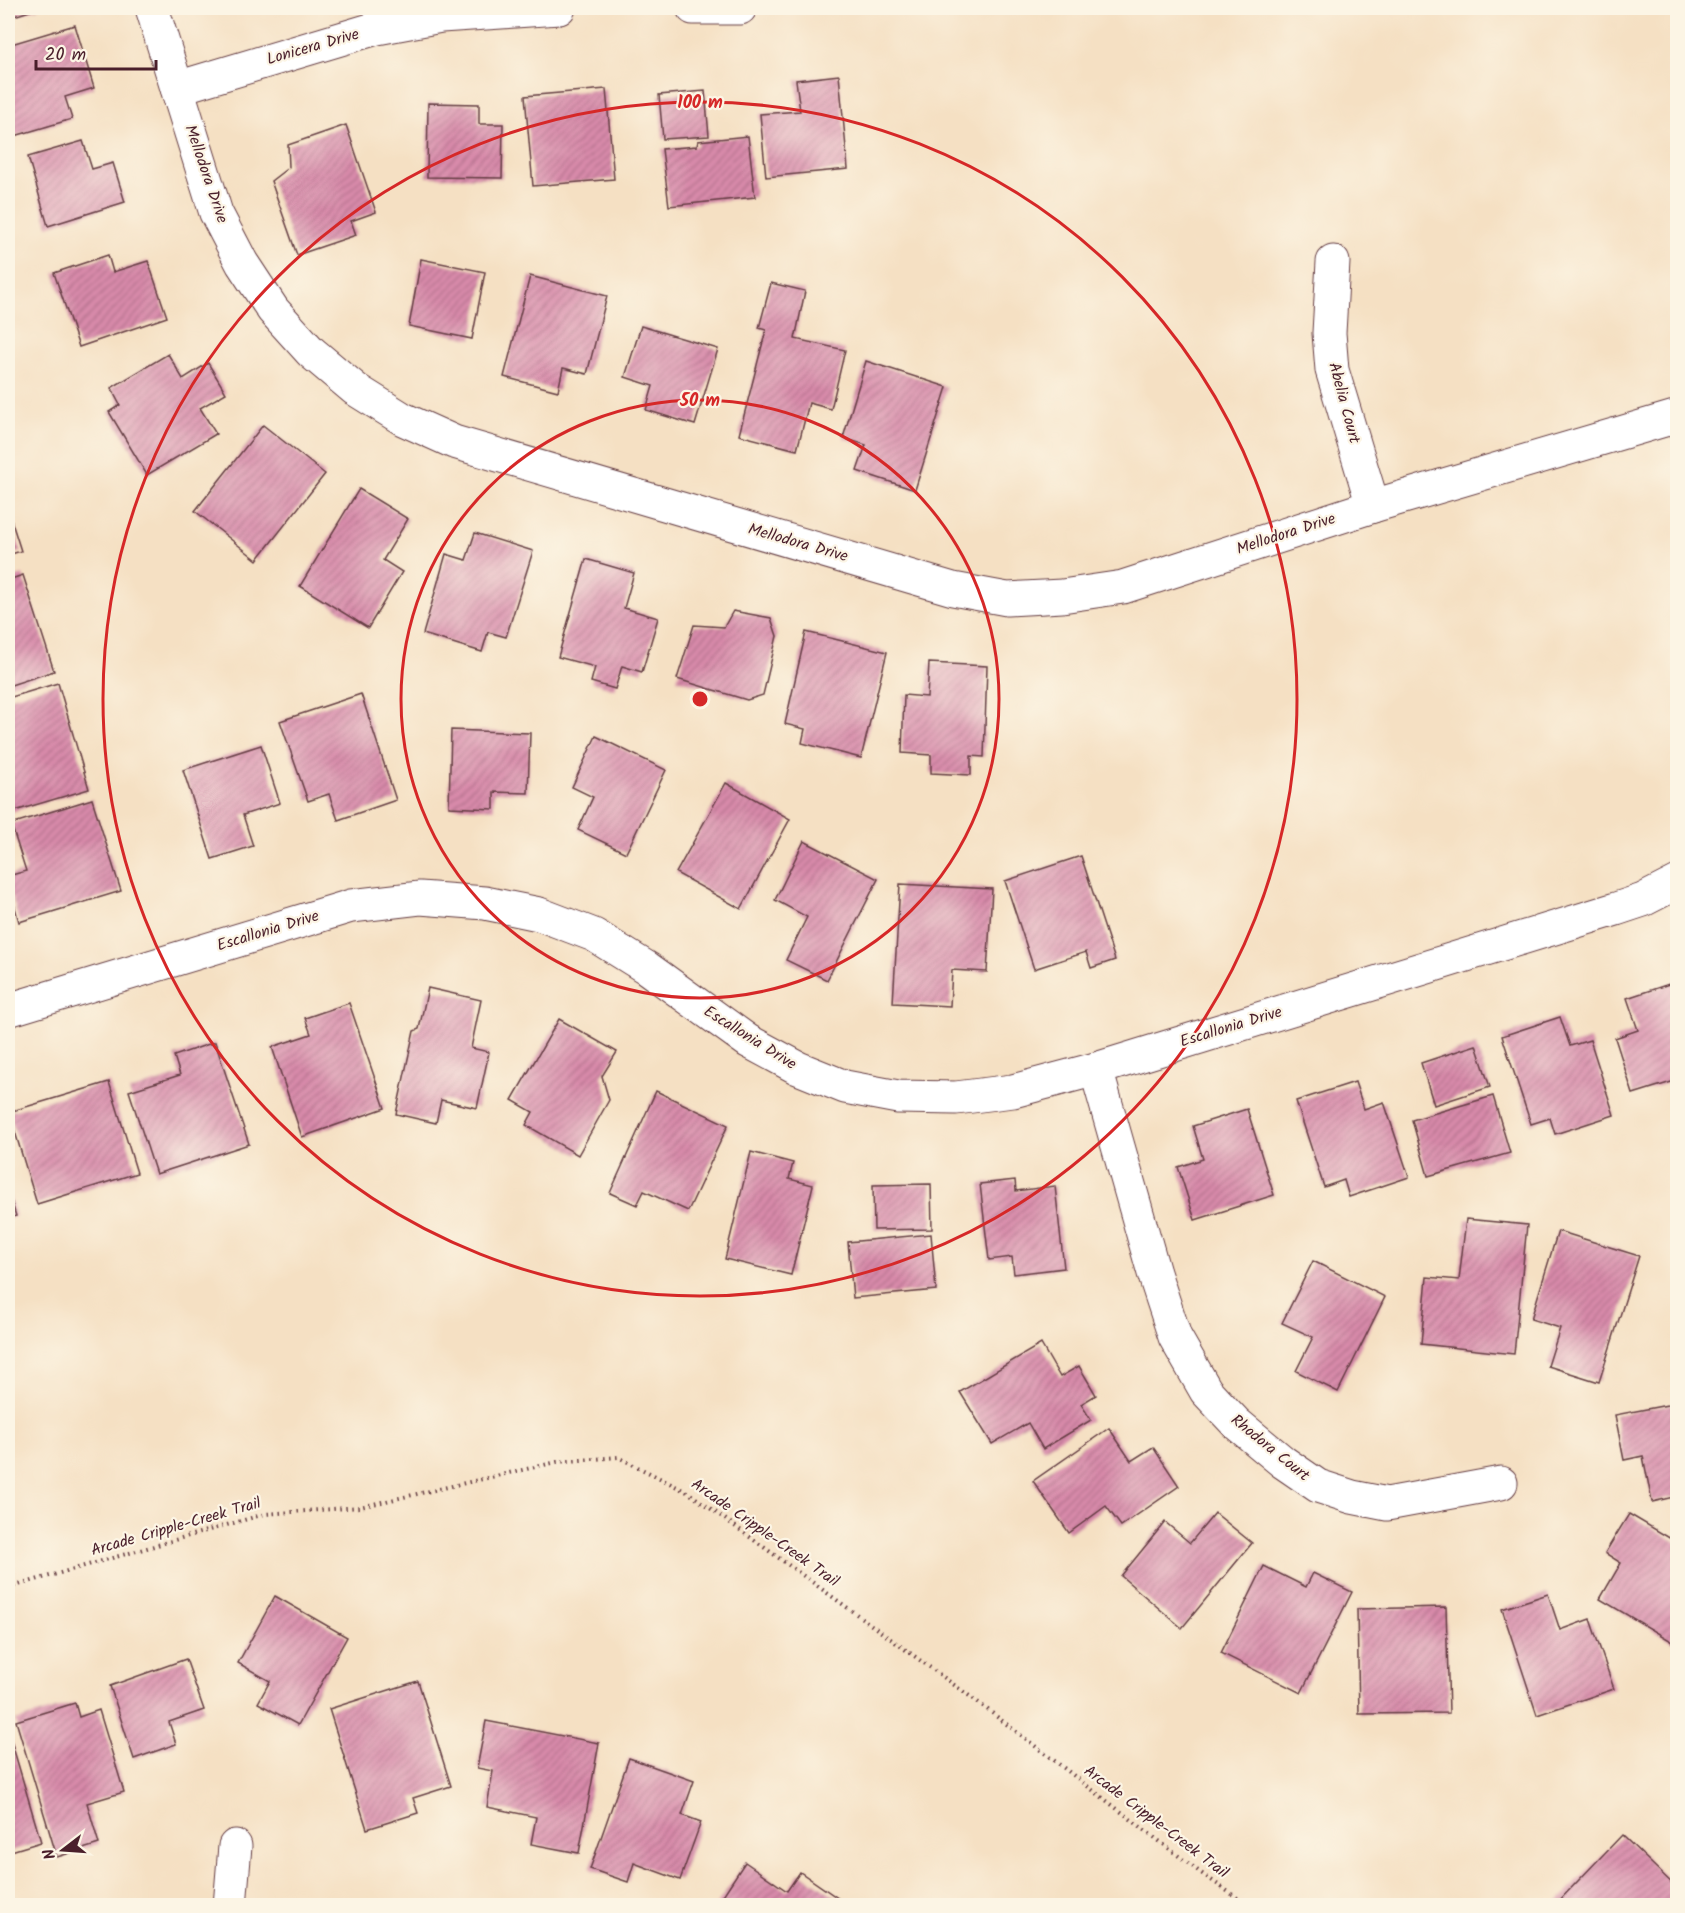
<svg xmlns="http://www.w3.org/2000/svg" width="1685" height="1913" viewBox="0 0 1685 1913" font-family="Kalam,sans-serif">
<defs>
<pattern id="building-hatch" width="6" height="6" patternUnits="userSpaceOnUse" patternTransform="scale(1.5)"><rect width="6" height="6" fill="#d88aaa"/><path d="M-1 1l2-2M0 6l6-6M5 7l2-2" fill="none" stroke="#b1708b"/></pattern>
</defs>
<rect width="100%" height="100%" fill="#fcf5e5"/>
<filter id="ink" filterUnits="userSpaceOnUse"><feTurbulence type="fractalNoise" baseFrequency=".0167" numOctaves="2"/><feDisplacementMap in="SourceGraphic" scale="12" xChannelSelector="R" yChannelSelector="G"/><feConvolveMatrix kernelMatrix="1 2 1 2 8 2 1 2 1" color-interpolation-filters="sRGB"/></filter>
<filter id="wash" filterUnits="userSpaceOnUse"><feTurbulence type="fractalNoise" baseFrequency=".008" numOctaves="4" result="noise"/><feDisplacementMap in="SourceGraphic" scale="24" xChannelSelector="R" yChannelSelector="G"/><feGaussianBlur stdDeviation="1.35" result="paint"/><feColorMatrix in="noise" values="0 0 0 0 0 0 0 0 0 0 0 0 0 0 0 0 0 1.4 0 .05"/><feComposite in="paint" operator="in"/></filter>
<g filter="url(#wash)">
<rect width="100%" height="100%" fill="#f5e0c3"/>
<g id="blocks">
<g fill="url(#building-hatch)">
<polygon points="8,8 39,8 8,18"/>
<polygon points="75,25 94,88 65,97 72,119 8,138 8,45"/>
<polygon points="839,75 848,169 766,177 760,114 800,111 796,80"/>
<polygon points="606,89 614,179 533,186 525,96"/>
<polygon points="705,91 709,136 663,139 659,95"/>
<polygon points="428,103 479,104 479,124 503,124 502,178 427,177"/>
<polygon points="346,125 376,212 351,221 356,235 297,255 271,181 289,167 288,145"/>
<polygon points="748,136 755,197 669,206 662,149 697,146 698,141"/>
<polygon points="83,141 92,169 113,163 125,202 48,226 28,157"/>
<polygon points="108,255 113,272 148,261 167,317 79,347 54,273"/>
<polygon points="421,259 485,272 472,339 409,326"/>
<polygon points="530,276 607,296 587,374 563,368 558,391 504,377"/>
<polygon points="771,283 805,291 795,339 845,350 831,409 809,403 797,450 739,435 766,330 759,328"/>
<polygon points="641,326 718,349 695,425 646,410 653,386 625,377"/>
<polygon points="168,354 183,379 208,363 226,393 200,408 216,434 147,475 109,412 120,405 111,388"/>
<polygon points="866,361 947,387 915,490 857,471 866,445 843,438"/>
<polygon points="263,425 325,474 257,560 195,511"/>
<polygon points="359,489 408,519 383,560 402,572 368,628 300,586"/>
<polygon points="8,510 21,551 8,555"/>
<polygon points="475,533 533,551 506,637 488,632 482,652 423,634 446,554 466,560"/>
<polygon points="586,559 634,573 624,608 658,618 642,672 622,666 615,689 591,682 595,667 558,657"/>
<polygon points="23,575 54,671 8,686 8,580"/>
<polygon points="733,611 771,618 777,636 763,695 747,700 677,679 694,625 724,627"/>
<polygon points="806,632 887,652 861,758 802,743 805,729 785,724"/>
<polygon points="929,663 987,666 984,757 971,756 971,775 931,773 931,755 902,753 904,695 927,697"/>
<polygon points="58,683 89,789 8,813 8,698"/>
<polygon points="361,694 396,800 338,820 329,794 308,801 280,721"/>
<polygon points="451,730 530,733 528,793 494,792 494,809 449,807"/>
<polygon points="596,736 666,770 626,853 578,830 593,797 572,787"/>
<polygon points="261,745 280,803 243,815 253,846 212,859 183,770"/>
<polygon points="726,783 790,819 741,909 676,873"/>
<polygon points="92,799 121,891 19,922 8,883 8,876 26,871 11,824"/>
<polygon points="804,841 878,879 827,980 786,960 807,917 775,900"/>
<polygon points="1081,856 1115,960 1091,968 1086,952 1034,969 1005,881"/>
<polygon points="900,884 992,889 987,972 952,970 950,1006 893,1003"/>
<polygon points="1678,981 1678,1080 1633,1094 1615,1038 1638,1030 1627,998"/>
<polygon points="428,988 481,1000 471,1048 489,1052 477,1108 441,1100 436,1123 396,1114 414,1031 419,1029"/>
<polygon points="349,1003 385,1108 302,1137 272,1047 311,1034 305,1018"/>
<polygon points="1560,1017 1570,1046 1590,1040 1614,1115 1555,1134 1550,1118 1531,1124 1502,1036"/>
<polygon points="559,1019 617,1052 602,1076 609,1100 578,1155 526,1125 533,1112 512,1100"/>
<polygon points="215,1042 249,1144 156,1174 129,1091 180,1075 174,1056"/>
<polygon points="1476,1045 1490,1087 1434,1105 1421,1063"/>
<polygon points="109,1082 137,1173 37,1204 9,1112"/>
<polygon points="1355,1082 1364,1109 1384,1102 1409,1177 1349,1197 1344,1180 1324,1187 1296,1101"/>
<polygon points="656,1091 728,1125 688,1211 644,1191 637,1205 610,1193"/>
<polygon points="1493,1096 1510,1153 1428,1176 1412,1120"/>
<polygon points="1247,1109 1274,1195 1195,1220 1178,1167 1203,1159 1193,1126"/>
<polygon points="751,1152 793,1163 789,1179 813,1185 791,1275 725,1259"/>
<polygon points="1015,1180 1016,1191 1055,1186 1064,1268 1014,1274 1012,1257 989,1260 980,1184"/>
<polygon points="931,1184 932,1229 874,1230 873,1185"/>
<polygon points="8,1191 16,1216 8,1219"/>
<polygon points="1466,1219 1527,1225 1514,1354 1421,1344 1427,1277 1459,1280"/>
<polygon points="1558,1231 1639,1256 1599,1382 1548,1366 1560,1328 1531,1319"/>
<polygon points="931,1234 936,1290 853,1298 848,1242"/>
<polygon points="1313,1261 1385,1297 1338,1392 1296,1371 1313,1337 1282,1323"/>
<polygon points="1041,1344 1060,1377 1079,1366 1096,1395 1081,1404 1091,1420 1043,1449 1028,1423 992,1444 960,1392"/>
<polygon points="1678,1403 1678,1496 1652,1502 1643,1456 1624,1460 1615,1415"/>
<polygon points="1109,1428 1131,1461 1153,1447 1179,1486 1121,1526 1106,1506 1069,1533 1033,1481"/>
<polygon points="1215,1513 1252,1543 1182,1628 1121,1576 1165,1522 1190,1543"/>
<polygon points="1629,1514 1678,1543 1678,1573 1675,1576 1678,1578 1678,1645 1600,1599 1621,1563 1605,1553"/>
<polygon points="1264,1566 1306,1587 1313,1573 1352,1592 1301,1693 1221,1653"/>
<polygon points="1548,1594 1560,1630 1590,1619 1614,1689 1537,1715 1502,1609"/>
<polygon points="275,1596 347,1637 298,1725 258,1703 270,1681 238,1663"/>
<polygon points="1446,1607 1449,1713 1359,1714 1357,1609"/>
<polygon points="186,1659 204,1710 169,1722 176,1744 134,1759 110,1686"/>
<polygon points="418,1681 451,1786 413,1798 418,1813 367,1829 329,1709"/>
<polygon points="75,1703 79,1717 99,1710 124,1792 87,1803 99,1844 57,1857 16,1721"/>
<polygon points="486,1721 599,1743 579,1853 531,1844 536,1817 487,1807 493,1771 477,1768"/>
<polygon points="8,1730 41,1842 8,1852"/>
<polygon points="629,1758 694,1781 682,1815 701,1822 680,1880 634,1863 628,1882 590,1869"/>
<polygon points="1622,1835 1678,1889 1678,1899 1671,1906 1554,1906"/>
<polygon points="745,1862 787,1891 800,1872 839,1899 834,1906 716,1906"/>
</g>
</g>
</g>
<g filter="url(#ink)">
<use href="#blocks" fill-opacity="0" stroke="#643c42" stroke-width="1.5"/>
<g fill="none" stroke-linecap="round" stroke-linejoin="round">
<g stroke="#643c42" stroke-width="35">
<g id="minor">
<polyline points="152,8 216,213 242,263 273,310 311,352 355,389 403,419 454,442 953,589 1007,599 1062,596 1123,587 1373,506 1678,416"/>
<polyline points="693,8 740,8"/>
<polyline points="177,88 377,28 441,16 559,8"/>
<polyline points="1333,262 1329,333 1332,370 1373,506"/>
<polyline points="8,1010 351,906 420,898 485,903 539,914 594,935 647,968 748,1041 798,1068 845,1087 898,1097 956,1098 1013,1091 1096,1069 1616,909 1643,900 1678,882"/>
<polyline points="1096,1069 1154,1273 1175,1337 1206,1391 1236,1423 1283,1462 1318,1486 1352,1497 1387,1504 1501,1483"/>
<polyline points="230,1906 235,1846"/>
</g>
</g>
<polyline stroke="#643c42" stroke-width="4" stroke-dasharray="1.5 4.5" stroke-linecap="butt" points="8,1588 265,1514 360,1507 557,1462 618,1457 689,1493 975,1700 1201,1873 1249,1906"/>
<use href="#minor" stroke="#fff" stroke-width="33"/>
</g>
</g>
<g fill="none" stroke="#d62828" stroke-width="3">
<circle cx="700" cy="699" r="299"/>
<circle cx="700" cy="699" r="597"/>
</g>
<g text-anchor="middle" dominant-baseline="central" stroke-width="4.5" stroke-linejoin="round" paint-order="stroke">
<g font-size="16" fill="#4a1f2b" stroke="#fcf5e5">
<text transform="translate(313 47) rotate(-16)">Lonicera Drive</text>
<text transform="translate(206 174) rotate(71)">Mellodora Drive</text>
<text transform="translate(1344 403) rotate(75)">Abelia Court</text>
<text transform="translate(1286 534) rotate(-18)">Mellodora Drive</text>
<text transform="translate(798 543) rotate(16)">Mellodora Drive</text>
<text transform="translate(268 931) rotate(-17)">Escallonia Drive</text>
<text transform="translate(1231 1027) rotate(-17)">Escallonia Drive</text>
<text transform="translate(750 1038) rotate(32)">Escallonia Drive</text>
<text transform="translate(1270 1448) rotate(39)">Rhodora Court</text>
<text transform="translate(176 1527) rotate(-16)">Arcade Cripple-Creek Trail</text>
<text transform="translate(765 1533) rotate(35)">Arcade Cripple-Creek Trail</text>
<text transform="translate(1156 1822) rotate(37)">Arcade Cripple-Creek Trail</text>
</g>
</g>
<circle cx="700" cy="699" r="9" fill="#d62828" stroke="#fcf5e5" stroke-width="3"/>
<g font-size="18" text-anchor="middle" font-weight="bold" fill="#d62828" stroke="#fcf5e5" stroke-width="4.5" stroke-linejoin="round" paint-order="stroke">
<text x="700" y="108">100 m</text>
<text x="700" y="406">50 m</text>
</g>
<rect width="1685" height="1913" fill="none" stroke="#fcf5e5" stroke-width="30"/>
<g transform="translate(63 1850) rotate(253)" stroke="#fcf5e5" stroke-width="4.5" paint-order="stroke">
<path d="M0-4.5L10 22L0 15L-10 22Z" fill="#4a1f2b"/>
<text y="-9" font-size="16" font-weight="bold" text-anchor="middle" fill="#4a1f2b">N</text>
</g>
<path d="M36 60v9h120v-9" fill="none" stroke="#4a1f2b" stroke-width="3"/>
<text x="45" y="60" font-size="18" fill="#4a1f2b" stroke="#fcf5e5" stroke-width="4.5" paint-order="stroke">20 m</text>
</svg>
